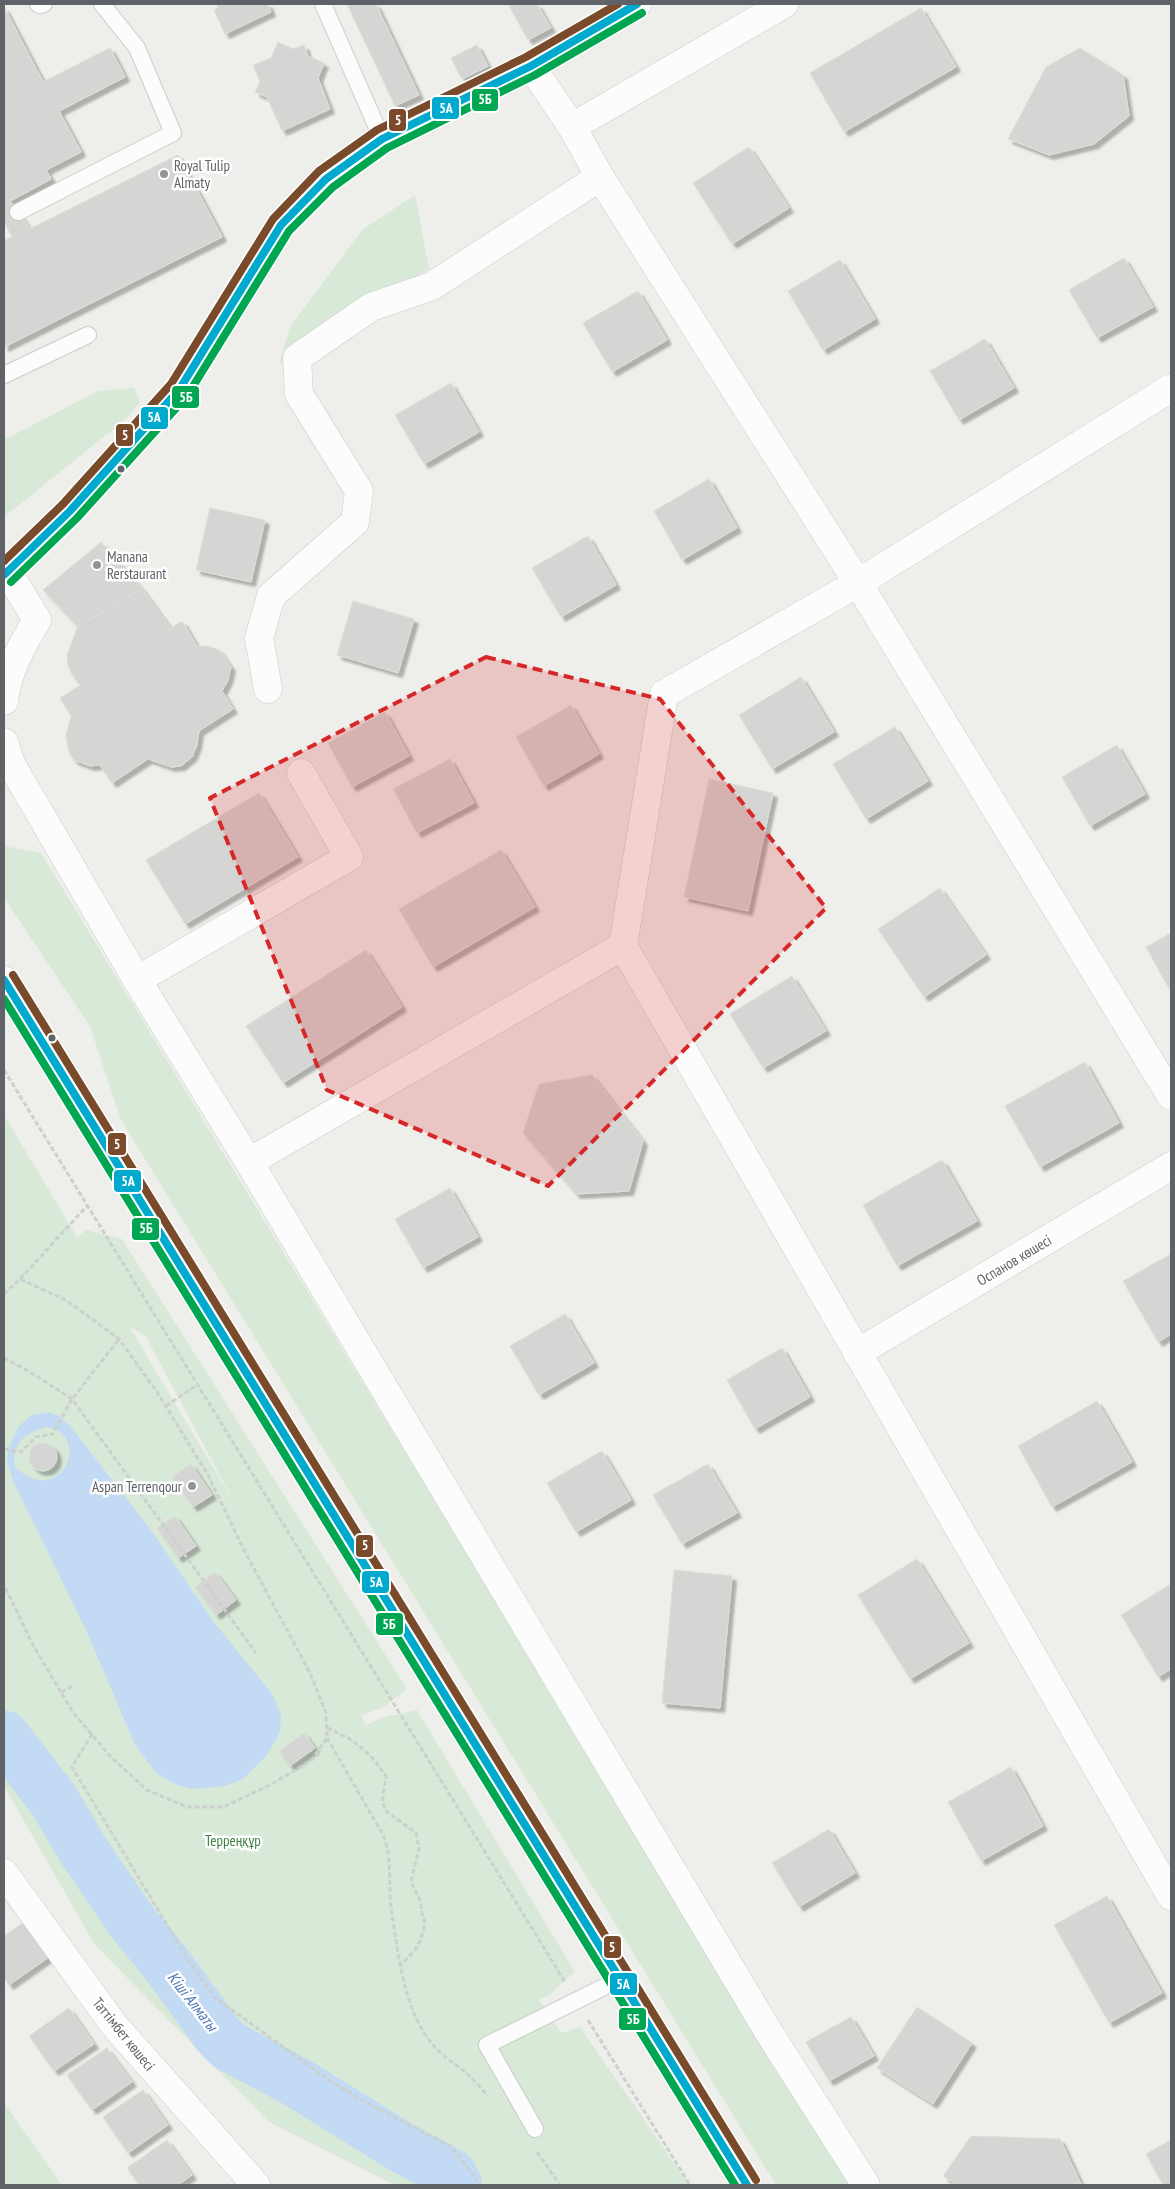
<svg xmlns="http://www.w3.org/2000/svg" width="1175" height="2189" viewBox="0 0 1175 2189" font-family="'PT Sans Narrow',sans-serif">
<defs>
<filter id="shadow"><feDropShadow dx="4.5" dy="4.5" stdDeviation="1" flood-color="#0004"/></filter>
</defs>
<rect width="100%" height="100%" fill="#eeeeea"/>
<g fill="#d9e9d8" fill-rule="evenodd">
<polygon points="415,195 429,269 279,364 290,327 362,230"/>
<polygon points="134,388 140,402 127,418 4,517 4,440 98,391"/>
<polygon points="4,846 41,853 850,2185 776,2185 121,1120 90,1026 4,898"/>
<path d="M4,1115L77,1237L86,1230L122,1239L407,1689L382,1708L361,1715L366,1726L380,1718L417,1710L575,1972L549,1995L539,2000L561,2033L580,2027L689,2185H395L269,2122L95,1945L4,1786ZM129,1326L146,1337L235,1504Z"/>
<polygon points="4,2103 62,2185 4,2185"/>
</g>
<path fill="#c2daf4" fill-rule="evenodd" d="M49,1412L61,1417L75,1432L151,1530L213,1621L273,1695L281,1715L280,1732L267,1755L243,1779L225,1786L193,1789L176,1785L156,1773L135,1745L86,1630L13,1481L7,1460L9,1447L18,1427L31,1415ZM46,1427C94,1435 61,1510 15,1467C11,1444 25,1433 46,1427Z"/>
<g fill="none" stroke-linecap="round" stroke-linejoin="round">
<polyline stroke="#c2daf4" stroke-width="51" points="4,1736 53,1799 83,1850 132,1922 165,1962 218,2035 229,2046 298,2083 401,2147 451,2174 457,2185"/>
</g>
<g fill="#d5d5d3" stroke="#deddda" filter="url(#shadow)">
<polygon points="217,4 268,4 271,12 225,34 214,10 218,8"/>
<polygon points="347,4 376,4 419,95 395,106"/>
<polygon points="508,4 537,4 551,28 528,40"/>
<polygon points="4,7 43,82 110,48 125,77 59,111 81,152 46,170 51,179 10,201 30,229 178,155 222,237 4,347 4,241 12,237 4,221"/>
<polygon points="4,7 43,82 110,48 125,77 59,111 81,152 46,170 51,179 10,201 30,229 178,155 222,237 4,347 4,241 12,237 4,221"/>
<polygon points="921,8 956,67 844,132 810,73"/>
<polygon points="278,42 293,49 304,45 308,56 324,63 318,78 330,109 282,131 267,97 255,92 260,81 253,65 271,58"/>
<polygon points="477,45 488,66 462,79 451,58"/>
<polygon points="1080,48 1123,75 1129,116 1094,144 1049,155 1008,139 1046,67"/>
<polygon points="749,147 789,208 732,244 693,183"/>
<polygon points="1124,258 1153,307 1097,338 1069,290"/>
<polygon points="840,260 875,319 823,350 788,291"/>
<polygon points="638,291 667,340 612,372 583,323"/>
<polygon points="985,339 1014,388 959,420 930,371"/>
<polygon points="451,383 479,432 424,464 395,415"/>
<polygon points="709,479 737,528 682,560 654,511"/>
<polygon points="210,508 265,520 251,582 196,570"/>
<polygon points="588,536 616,585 561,617 532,568"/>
<polygon points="101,542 142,589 78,626 43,590"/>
<polygon points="142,589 171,629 81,686 72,675 68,665 67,655 78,626"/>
<polygon points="353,601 414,619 398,673 337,655"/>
<polygon points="182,621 197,646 208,646 219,650 231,667 228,680 222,691 233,709 199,731 197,745 192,757 181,766 171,767 148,759 112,783 100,765 90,766 74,760 69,753 66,736 71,716 60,698"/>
<polygon points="801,677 834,732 772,769 739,715"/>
<polygon points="571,705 599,754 544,786 516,737"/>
<polygon points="385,712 409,756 352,787 328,743"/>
<polygon points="895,727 928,781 866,819 833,764"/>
<polygon points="1117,745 1145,794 1090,826 1062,777"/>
<polygon points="450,759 474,803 417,833 393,789"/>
<polygon points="709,779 773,793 748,911 684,897"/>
<polygon points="259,793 298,857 185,924 146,860"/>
<polygon points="501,850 535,907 433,967 399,909"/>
<polygon points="940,888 986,955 924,997 878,929"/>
<polygon points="1171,933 1171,992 1146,947"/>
<polygon points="366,950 402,1007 283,1083 246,1026"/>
<polygon points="792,976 826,1031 763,1068 730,1014"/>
<polygon points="1085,1062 1119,1123 1040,1167 1005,1106"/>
<polygon points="592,1075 643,1141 629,1191 576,1194 523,1133 539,1084"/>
<polygon points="942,1160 977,1221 897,1266 863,1205"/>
<polygon points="450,1188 478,1237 423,1268 395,1219"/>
<polygon points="1171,1254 1171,1334 1158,1342 1123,1281"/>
<polygon points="565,1314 594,1363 539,1395 510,1346"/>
<polygon points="782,1348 810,1397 755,1429 727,1380"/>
<polygon points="1097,1401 1132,1462 1052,1507 1018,1446"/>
<circle cx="43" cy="1457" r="14"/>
<polygon points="602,1451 631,1500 576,1532 547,1483"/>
<polygon points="191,1464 212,1495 193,1507 172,1477"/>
<polygon points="708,1464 737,1513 682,1544 653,1495"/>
<polygon points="175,1516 196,1546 178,1558 157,1528"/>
<polygon points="917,1559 969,1643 910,1679 858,1595"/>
<polygon points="674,1570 732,1576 720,1708 662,1703"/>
<polygon points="215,1572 236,1600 216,1615 195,1587"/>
<polygon points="1171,1584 1171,1669 1158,1677 1121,1615"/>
<polygon points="304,1733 315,1748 290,1766 279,1751"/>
<polygon points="1011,1767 1043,1826 981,1861 948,1802"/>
<polygon points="829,1829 855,1873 799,1907 772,1863"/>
<polygon points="1107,1896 1162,1993 1109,2023 1054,1925"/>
<polygon points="24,1922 49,1957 9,1985 4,1978 4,1936"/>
<polygon points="917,2007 972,2043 933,2104 877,2068"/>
<polygon points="69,2008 94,2044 54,2071 29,2036"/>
<polygon points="851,2017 874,2056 829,2081 806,2042"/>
<polygon points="107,2048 132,2082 92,2110 67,2075"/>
<polygon points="143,2090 168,2125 128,2153 103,2117"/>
<polygon points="971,2136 1060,2139 1081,2184 957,2185 943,2176"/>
<polygon points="167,2140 192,2175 178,2185 139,2185 127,2168"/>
<polygon points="1171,2140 1171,2185 1163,2185 1146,2154"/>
</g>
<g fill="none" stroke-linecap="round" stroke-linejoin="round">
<g stroke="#cbcccb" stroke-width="18">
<g id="service">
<polyline points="38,4 40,5 44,4"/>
<polyline points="323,4 382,139"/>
<polyline points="18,212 173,133 137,48 102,4"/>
<polyline points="4,375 88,335"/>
<polyline points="535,2129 487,2045 620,1979"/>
</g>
</g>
<g stroke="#cbcccb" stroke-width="29">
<g id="minor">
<polyline points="531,66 572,127 600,177 858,583 1171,1096"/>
<polyline points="572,127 784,4"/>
<polyline points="1171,388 858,583 664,694 623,946 1171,1896"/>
<polyline points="268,689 259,638 271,596 355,522 359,491 299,394 297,358 371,307 432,286 600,177"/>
<path d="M4,701C7,672 22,645 37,620L8,572"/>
<polyline points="4,742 11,764 137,980 249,1162 768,2031 866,2185"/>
<polyline points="137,980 349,857 301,773"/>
<polyline points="249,1162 623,946"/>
<polyline points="857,1353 1171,1166"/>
<polyline points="4,1873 114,2025 256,2185"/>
</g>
</g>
<g stroke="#cbcccb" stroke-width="29">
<polyline id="tertiary" points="4,575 70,511 179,390 281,225 326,179 382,139 531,66 637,4"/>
</g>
<g stroke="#cacaca" stroke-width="29">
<polyline id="secondary" points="4,980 747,2185"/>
</g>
<g stroke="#ccd0ce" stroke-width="3" stroke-dasharray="5 2.5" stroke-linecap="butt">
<polyline points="4,1070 565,1982"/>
<polyline points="20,1279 87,1206"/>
<polyline points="4,1294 20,1279 66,1300 119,1339 157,1392 208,1475 244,1550 310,1673 326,1713 327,1738 311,1761 268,1786 223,1807 187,1807 147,1790 111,1757 72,1711 33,1645 4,1585"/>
<polyline points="4,1358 30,1372 72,1399 256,1653"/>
<polyline points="166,1406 197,1385"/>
<polyline points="4,1449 21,1452 36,1437 53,1434 72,1399 119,1339"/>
<polyline points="61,1692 73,1686"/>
<path d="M327,1728C354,1739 369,1751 386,1776L382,1802L387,1812L416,1833L419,1849L411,1882L421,1902V1910L425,1923L421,1940L415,1950L400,1966"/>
<polyline points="92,1734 72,1767 187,1958 214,1997 326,2078 367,2103 450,2146 476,2178 478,2185"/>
<path d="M327,1738L382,1833C393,1857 388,1881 391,1907C398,1951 402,2005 430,2041C439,2054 453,2062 465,2072C473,2079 481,2088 488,2096"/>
<polyline points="588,2020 690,2185"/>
<polyline points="537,2152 560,2185"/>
</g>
<use href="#service" stroke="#fcfcfc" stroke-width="16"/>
<use href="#minor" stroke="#fcfcfc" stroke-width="28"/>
<use href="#tertiary" stroke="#fcfcfc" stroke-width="28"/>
<use href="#secondary" stroke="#fcfcfc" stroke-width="28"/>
<g stroke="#fff" stroke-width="11">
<g id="bus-1">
<polyline points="4,575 70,511 179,390 281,225 326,179 382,139 531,66 637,4"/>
<polyline points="4,980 747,2185"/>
</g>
</g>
<g stroke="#fff" stroke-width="11">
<g id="bus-2">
<polyline points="11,582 77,518 187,396 289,231 333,187 387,148 535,75 642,13"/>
<polyline points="4,999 735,2185"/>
</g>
</g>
<g stroke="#fff" stroke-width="11">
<g id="bus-3">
<polyline points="4,561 63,504 171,384 273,219 319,171 377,130 526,57 618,4"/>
<polyline points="13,975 756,2180"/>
</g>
</g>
<use href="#bus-1" stroke="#00a9ce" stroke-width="8"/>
<use href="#bus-2" stroke="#00a651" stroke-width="8"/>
<use href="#bus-3" stroke="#7a4b2a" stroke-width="8"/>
</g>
<path fill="#d62828" fill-opacity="0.2" stroke="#d62828" stroke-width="4" stroke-dasharray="10 6" stroke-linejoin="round" d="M486,657L660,699L826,908L548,1186L327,1090L210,798Z"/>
<g fill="#919395" stroke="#fff" stroke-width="2">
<circle cx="164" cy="174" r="5"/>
<circle cx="97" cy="565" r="5"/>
<circle cx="192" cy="1486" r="5"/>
</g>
<g fill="#5f6267" stroke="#fff" stroke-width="2">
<circle cx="121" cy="469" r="4.5"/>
<circle cx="52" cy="1038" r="4.5"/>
</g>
<g text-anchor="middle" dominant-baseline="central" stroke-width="5" stroke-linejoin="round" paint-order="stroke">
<g font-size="15" fill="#5f6267" stroke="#fff" text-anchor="start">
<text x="174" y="165">Royal Tulip<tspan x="174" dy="17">Almaty</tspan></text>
<text x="107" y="556">Manana<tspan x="107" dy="17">Rerstaurant</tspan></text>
<text x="182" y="1486" text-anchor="end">Aspan Terrenqour</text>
</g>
<g font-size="15" fill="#5f6267" stroke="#fff">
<text transform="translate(1014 1260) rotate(-31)">Оспанов көшесі</text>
<text transform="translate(124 2034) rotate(51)">Таттімбет көшесі</text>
</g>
<g font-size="15" fill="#3c8245" stroke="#fff">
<text x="233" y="1840">Терреңқұр</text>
</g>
<g font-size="16" font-style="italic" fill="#4f77b3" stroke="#fff">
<text transform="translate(193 2001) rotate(52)">Кіші Алматы</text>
</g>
</g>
<g stroke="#fff" stroke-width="2">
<rect x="471" y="88" width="28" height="24" rx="5" fill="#00a651"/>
<rect x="431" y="96" width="29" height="24" rx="5" fill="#00a9ce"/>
<rect x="388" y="108" width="19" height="24" rx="5" fill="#7a4b2a"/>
<rect x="171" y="385" width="29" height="24" rx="5" fill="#00a651"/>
<rect x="140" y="406" width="29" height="24" rx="5" fill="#00a9ce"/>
<rect x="115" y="423" width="19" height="24" rx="5" fill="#7a4b2a"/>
<rect x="107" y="1132" width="20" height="24" rx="5" fill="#7a4b2a"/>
<rect x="113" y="1169" width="29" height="24" rx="5" fill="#00a9ce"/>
<rect x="131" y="1217" width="29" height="24" rx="5" fill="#00a651"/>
<rect x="355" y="1534" width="19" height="24" rx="5" fill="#7a4b2a"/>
<rect x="361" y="1570" width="29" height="24" rx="5" fill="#00a9ce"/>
<rect x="375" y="1612" width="29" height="24" rx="5" fill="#00a651"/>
<rect x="603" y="1935" width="19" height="24" rx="5" fill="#7a4b2a"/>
<rect x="609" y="1972" width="29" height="24" rx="5" fill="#00a9ce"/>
<rect x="618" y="2007" width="29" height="24" rx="5" fill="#00a651"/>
</g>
<g font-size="14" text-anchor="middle" font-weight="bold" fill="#fff">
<text x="485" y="104">5Б</text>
<text x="446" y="113">5А</text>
<text x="398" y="125">5</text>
<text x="186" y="402">5Б</text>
<text x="154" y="422">5А</text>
<text x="125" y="440">5</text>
<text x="117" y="1149">5</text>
<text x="128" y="1186">5А</text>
<text x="146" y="1233">5Б</text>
<text x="365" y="1550">5</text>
<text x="376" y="1587">5А</text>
<text x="389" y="1629">5Б</text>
<text x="612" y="1952">5</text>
<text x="623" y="1989">5А</text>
<text x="633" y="2024">5Б</text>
</g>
<rect width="1175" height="2189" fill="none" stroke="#5f6267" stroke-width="10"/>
</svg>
